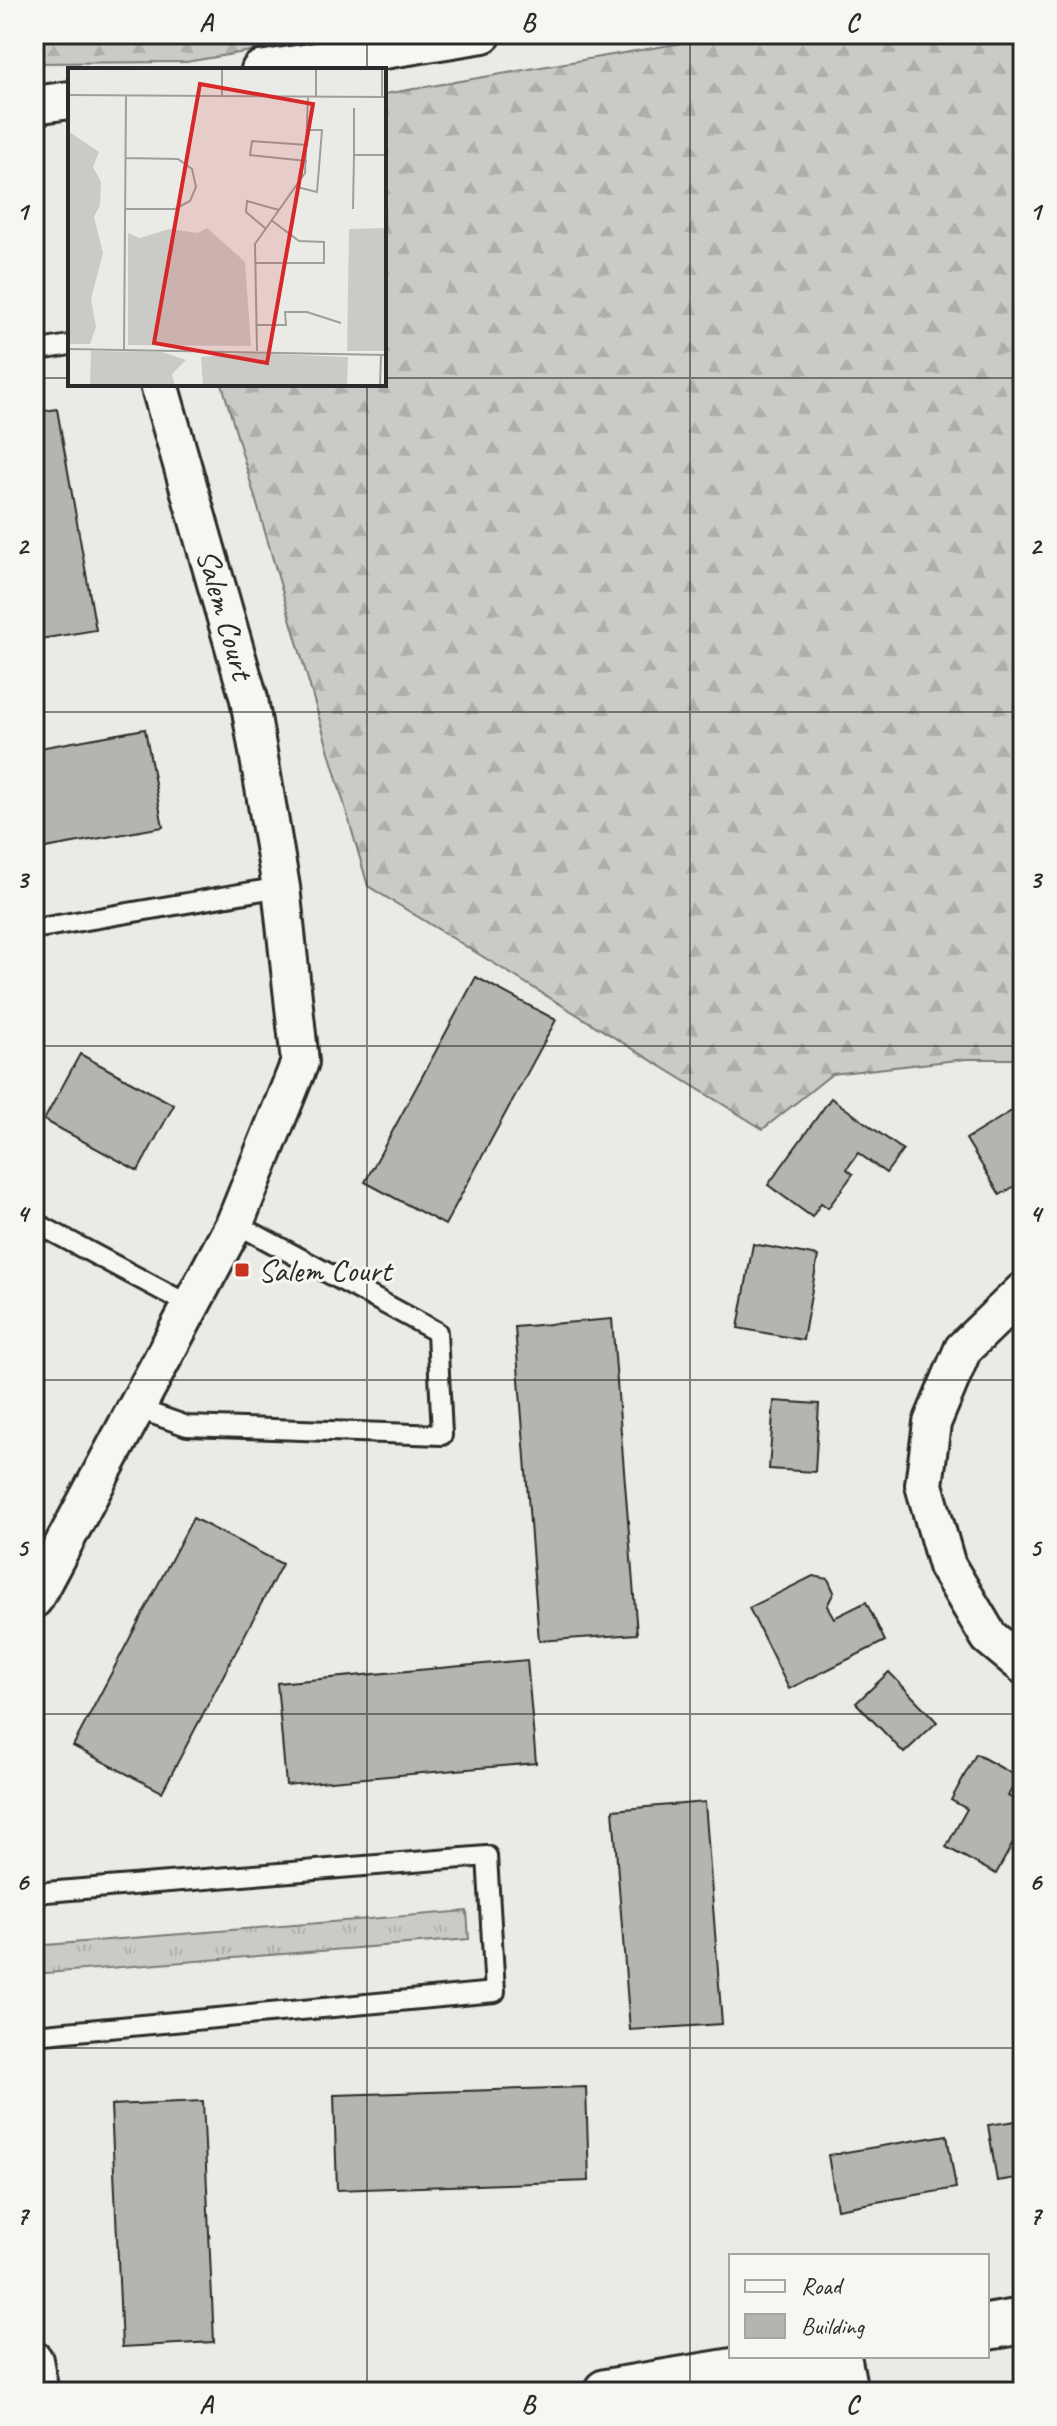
<svg xmlns="http://www.w3.org/2000/svg" width="1057" height="2426" viewBox="0 0 1057 2426" font-family="Caveat,sans-serif">
<defs>
<pattern id="grass-tufts" width="24" height="20" patternUnits="userSpaceOnUse" patternTransform="scale(2)"><rect width="24" height="20" fill="#cacac7"/><path d="M3 7l-1-3M5 7V3M7 7l1-3M15 17l-1-3M17 17v-4M19 17l1-3" fill="none" stroke="#aeaeab"/></pattern>
<pattern id="forest-firs" width="22" height="20" patternUnits="userSpaceOnUse" patternTransform="scale(2)"><rect width="22" height="20" fill="#cacac7"/><path d="M5 1l3.5 6h-7zM16 11l3.5 6h-7z" fill="#aeaeab"/></pattern>
</defs>
<rect width="100%" height="100%" fill="#eaeae6"/>
<filter id="ink" filterUnits="userSpaceOnUse"><feTurbulence type="fractalNoise" baseFrequency=".0125" numOctaves="2"/><feDisplacementMap in="SourceGraphic" scale="16" xChannelSelector="R" yChannelSelector="G"/><feConvolveMatrix kernelMatrix="1 2 1 2 8 2 1 2 1" color-interpolation-filters="sRGB"/></filter>
<g filter="url(#ink)">
<polygon fill="url(#grass-tufts)" stroke="#7a7a79" stroke-width="2" points="467,1911 469,1939 34,1974 34,1946"/>
<g fill="url(#forest-firs)" stroke="#7a7a79" stroke-width="2">
<polygon points="34,34 299,34 251,51 186,62 34,63"/>
<polygon points="735,34 1023,34 1023,1059 966,1059 832,1074 763,1129 368,886 222,384 384,384 384,94"/>
</g>
<g fill="#b4b4b1" stroke="#2b2b2b" stroke-width="2">
<polygon points="57,409 96,630 34,640 34,413"/>
<polygon points="145,729 163,827 34,850 34,749"/>
<polygon points="476,977 556,1020 445,1225 365,1182"/>
<polygon points="80,1054 174,1105 138,1171 44,1120"/>
<polygon points="831,1098 903,1150 886,1173 858,1153 847,1169 853,1174 828,1208 821,1203 812,1217 768,1185"/>
<polygon points="1023,1104 1023,1181 1000,1195 966,1139"/>
<polygon points="753,1244 818,1256 803,1340 738,1328"/>
<polygon points="612,1319 637,1634 539,1641 515,1327"/>
<polygon points="774,1401 819,1404 815,1472 769,1469"/>
<polygon points="193,1518 282,1564 162,1792 73,1746"/>
<polygon points="813,1576 828,1579 834,1592 827,1606 834,1618 866,1602 885,1641 789,1689 749,1608"/>
<polygon points="527,1660 536,1763 286,1785 277,1683"/>
<polygon points="889,1672 937,1722 904,1753 856,1703"/>
<polygon points="976,1754 1018,1777 1008,1796 1023,1804 1023,1825 996,1874 946,1847 967,1809 951,1800"/>
<polygon points="705,1802 722,2024 630,2030 613,1810"/>
<polygon points="586,2087 589,2181 337,2190 334,2095"/>
<polygon points="203,2101 214,2342 122,2347 111,2105"/>
<polygon points="1023,2120 1023,2177 997,2181 988,2125"/>
<polygon points="947,2135 956,2188 837,2209 828,2155"/>
</g>
<g fill="none" stroke-linecap="round" stroke-linejoin="round">
<g stroke="#2b2b2b" stroke-width="24">
<g id="service">
<polyline points="34,351 70,345"/>
<polyline points="34,929 281,887"/>
<polyline points="34,1222 191,1306"/>
<polyline points="136,1408 187,1426 442,1435 437,1332 235,1223"/>
<polyline points="34,1893 487,1856 495,1992 34,2035"/>
</g>
</g>
<g stroke="#2b2b2b" stroke-width="42">
<g id="minor">
<polyline points="260,70 483,34"/>
<polyline points="34,105 70,100"/>
<polyline points="1023,1291 963,1349 932,1423 924,1485 947,1566 989,1637 1023,1665"/>
<polyline points="34,1599 235,1223 300,1062 281,887 249,699 159,384"/>
<polyline points="34,2360 40,2392"/>
</g>
</g>
<g stroke="#2b2b2b" stroke-width="50">
<g id="tertiary">
<polyline points="987,2327 1023,2321"/>
<polyline points="838,2356 845,2392"/>
<polyline points="606,2392 824,2356"/>
</g>
</g>
<use href="#service" stroke="#f6f6f2" stroke-width="18"/>
<use href="#minor" stroke="#f6f6f2" stroke-width="36"/>
<use href="#tertiary" stroke="#f6f6f2" stroke-width="44"/>
</g>
</g>
<path fill="none" stroke="#2b2b2b" stroke-width="2" stroke-opacity="0.55" d="M367,34V70M690,34V2392M34,378H70M384,378H1023M367,384V2392M34,712H1023M34,1046H1023M34,1380H1023M34,1714H1023M34,2048H1023"/>
<rect fill="#c8321e" stroke="#f6f6f2" stroke-width="3" x="234" y="1262" width="16" height="16" rx="4"/>
<g text-anchor="middle" dominant-baseline="central" stroke-width="6" stroke-linejoin="round" paint-order="stroke">
<g font-size="32" fill="#2b2b2b" stroke="#f6f6f2">
<text transform="translate(225 614) rotate(74)">Salem Court</text>
</g>
<g font-size="32" fill="#2b2b2b" stroke="#f6f6f2" text-anchor="start">
<text x="258" y="1270">Salem Court</text>
</g>
</g>
<g transform="translate(68 68)">
<rect width="318" height="318" fill="#eaeae6"/>
<path d="M0,63L31,84L25,99L33,114L32,137L26,149L35,185L23,231L28,259L22,276H0ZM139,160L177,194L183,278L60,277V165L72,170L101,161L130,165ZM318,160V283H279L281,161ZM23,283L94,284L118,292L104,306L107,318H22ZM180,285L280,289L279,318H135L133,289Z" fill="#cacac7"/>
<path fill="none" stroke="#9e9e9b" stroke-width="2" d="M154,0V27M314,0V29M0,27L318,29M248,29V0M286,40V87H318M239,93L182,87L184,73L240,77M229,119L249,124L254,62H240M57,141H107L122,133L128,119L124,101L110,91L58,90M285,141L286,87M197,160L178,144L179,133L211,142M186,195H256V174L231,173L203,152M189,257H218L217,244H239L273,255M0,281L318,287M56,281L58,28M189,283L187,176L237,105L240,29M312,318L313,287"/>
<path fill="#d62828" fill-opacity="0.15" stroke="#d62828" stroke-width="4" d="M132,16L245,36L199,295L86,275Z"/>
<rect width="318" height="318" fill="none" stroke="#2b2b2b" stroke-width="4"/>
</g>
<rect width="1057" height="2426" fill="none" stroke="#f6f6f2" stroke-width="88"/>
<rect x="729" y="2254" width="260" height="104" fill="#f6f6f2" stroke="#a5a5a2" stroke-width="2"/>
<rect x="745" y="2280" width="40" height="12" fill="#f6f6f2" stroke="#a5a5a2" stroke-width="2"/>
<text x="801" y="2294" font-size="24" fill="#2b2b2b">Road</text>
<rect x="745" y="2314" width="40" height="24" fill="#b4b4b1" stroke="#a5a5a2" stroke-width="2"/>
<text x="801" y="2334" font-size="24" fill="#2b2b2b">Building</text>
<rect x="44" y="44" width="969" height="2338" fill="none" stroke="#2b2b2b" stroke-width="3"/>
<g font-size="26" text-anchor="middle" font-weight="bold" fill="#2b2b2b">
<text x="206" y="31">A</text>
<text x="528" y="31">B</text>
<text x="852" y="31">C</text>
<text x="22" y="220">1</text>
<text x="1035" y="220">1</text>
<text x="22" y="554">2</text>
<text x="1035" y="554">2</text>
<text x="22" y="888">3</text>
<text x="1035" y="888">3</text>
<text x="22" y="1222">4</text>
<text x="1035" y="1222">4</text>
<text x="22" y="1556">5</text>
<text x="1035" y="1556">5</text>
<text x="22" y="1890">6</text>
<text x="1035" y="1890">6</text>
<text x="22" y="2224">7</text>
<text x="1035" y="2224">7</text>
<text x="206" y="2413">A</text>
<text x="528" y="2413">B</text>
<text x="852" y="2413">C</text>
</g>
</svg>
